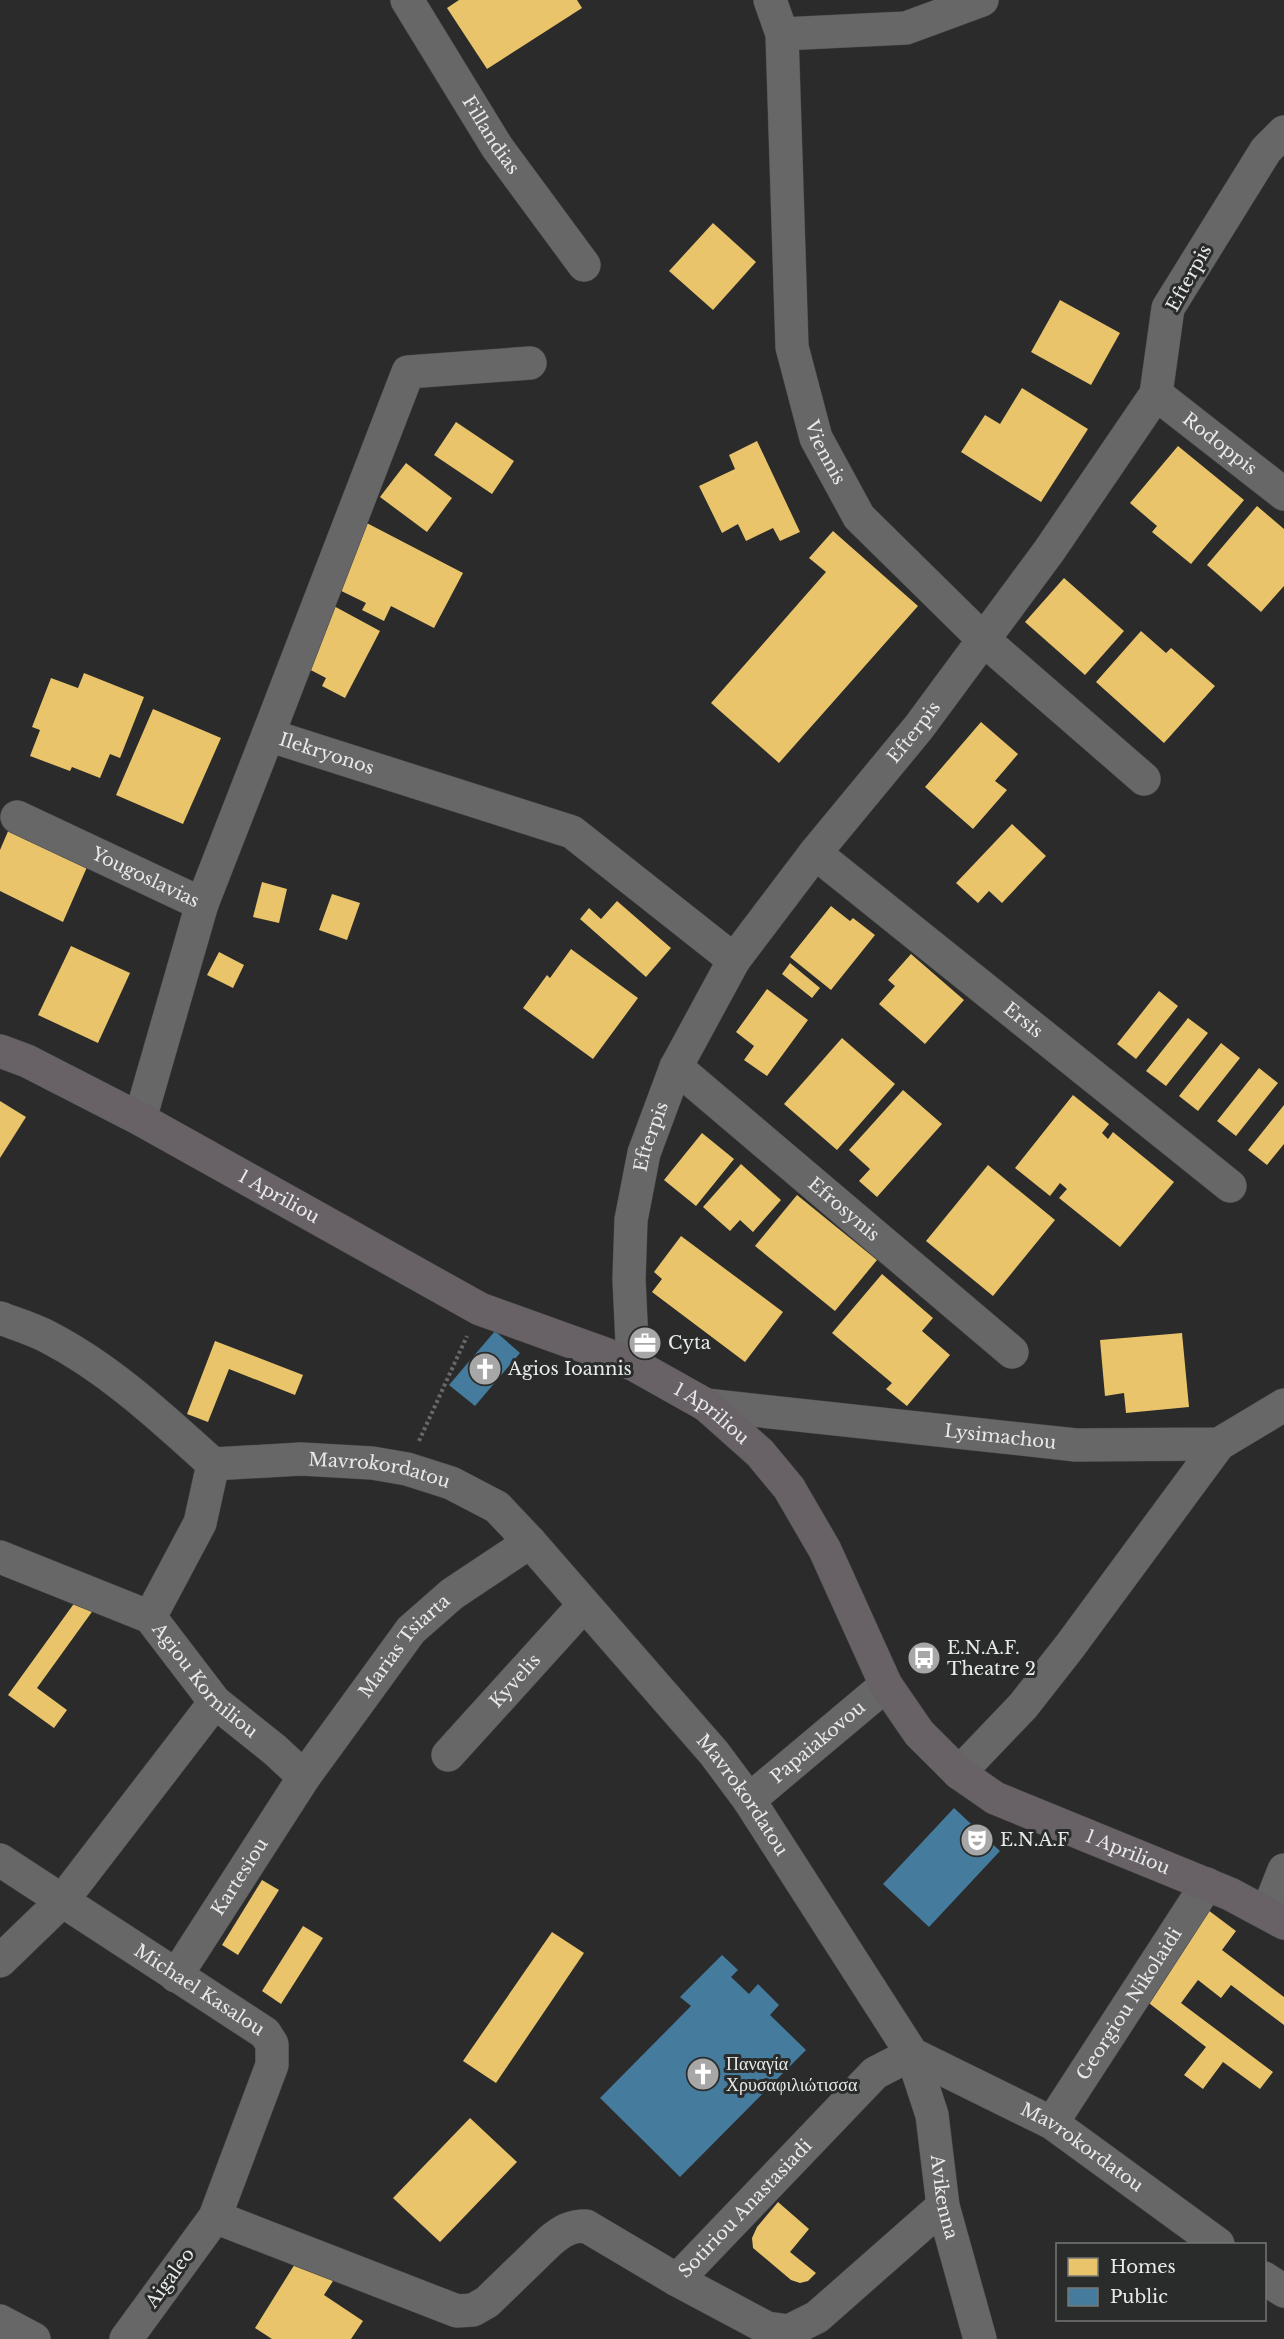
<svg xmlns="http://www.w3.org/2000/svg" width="1284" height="2339" viewBox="0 0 1284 2339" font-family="'Libre Baskerville',serif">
<rect width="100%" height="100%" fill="#2a2b2a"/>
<g fill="#e9c46a">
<polygon points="459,0 577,0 582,8 487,69 447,8"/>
<polygon points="713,223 756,262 713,310 669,271"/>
<polygon points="1060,300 1120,333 1091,385 1031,352"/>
<polygon points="1022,388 1088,429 1041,502 961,452 985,415 1000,424"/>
<polygon points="456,422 514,461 492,494 434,455"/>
<polygon points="757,441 800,532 780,541 773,528 746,541 738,524 722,533 699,486 735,469 729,455"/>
<polygon points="1178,446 1244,500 1191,564 1152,532 1157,526 1130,503"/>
<polygon points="406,463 452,498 427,532 380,497"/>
<polygon points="1257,506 1284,529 1284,586 1261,612 1207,565"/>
<polygon points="361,520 463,573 434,628 391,606 384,621 362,610 366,603 327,584"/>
<polygon points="833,531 918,606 779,763 711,703 826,572 809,558"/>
<polygon points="1064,578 1124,631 1085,675 1025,622"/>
<polygon points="332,605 380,631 345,698 322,686 326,678 301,665"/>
<polygon points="1141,631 1166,653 1171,648 1215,686 1164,743 1096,682"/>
<polygon points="84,673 144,697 120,758 110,754 100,778 72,767 70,771 30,756 40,730 32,727 51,678 78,688"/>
<polygon points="153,709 221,738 183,824 116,795"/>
<polygon points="981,722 1018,754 995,781 1007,790 973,829 925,787"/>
<polygon points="12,822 91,858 63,922 0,891 0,850"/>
<polygon points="1012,824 1046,856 1002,903 989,891 978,903 956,883"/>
<polygon points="262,882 287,889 279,923 253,917"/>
<polygon points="332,894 360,903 347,940 319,930"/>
<polygon points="617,901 671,948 646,977 580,919 589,908 601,919"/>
<polygon points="831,906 850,921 853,918 875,935 831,990 790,957"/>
<polygon points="71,946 130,973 98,1043 38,1015"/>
<polygon points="571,949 638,998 593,1059 523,1008 547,975 550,978"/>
<polygon points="219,952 244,965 233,988 207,975"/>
<polygon points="911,954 964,1000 925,1044 879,1004 895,986 888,980"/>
<polygon points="790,963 820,988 812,998 782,974"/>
<polygon points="767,989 808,1020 767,1076 744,1060 754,1046 736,1032"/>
<polygon points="1159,991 1178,1006 1136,1059 1117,1044"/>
<polygon points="1188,1018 1208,1033 1166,1086 1146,1071"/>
<polygon points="842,1038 895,1084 837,1150 784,1104"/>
<polygon points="1221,1043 1240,1058 1198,1111 1179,1096"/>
<polygon points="1259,1068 1278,1083 1236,1136 1217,1121"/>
<polygon points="903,1090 942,1124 877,1197 859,1181 870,1169 849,1150"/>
<polygon points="1073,1095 1109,1124 1102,1133 1108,1139 1113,1132 1174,1182 1120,1247 1059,1198 1067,1189 1060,1183 1050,1196 1015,1168"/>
<polygon points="0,1101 26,1117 0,1158"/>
<polygon points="1284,1105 1284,1144 1267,1165 1248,1150"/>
<polygon points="702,1133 734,1159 696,1206 664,1180"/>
<polygon points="741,1164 781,1200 753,1232 740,1220 730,1231 703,1207"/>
<polygon points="988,1165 1055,1220 993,1296 926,1241"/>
<polygon points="797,1195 877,1260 835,1311 755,1246"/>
<polygon points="681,1236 783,1312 745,1362 652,1292 662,1279 654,1272"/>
<polygon points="882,1274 933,1318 922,1331 950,1355 907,1406 886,1389 892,1383 832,1333"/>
<polygon points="1182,1333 1189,1407 1126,1413 1124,1393 1105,1396 1100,1340"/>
<polygon points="215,1341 303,1375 295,1395 229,1369 208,1422 187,1414"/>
<polygon points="78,1598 94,1609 37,1688 67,1710 54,1728 8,1695"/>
<polygon points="262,1880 279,1890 238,1955 222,1945"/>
<polygon points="1208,1910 1236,1931 1222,1950 1284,1997 1284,2025 1231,1985 1221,1998 1198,1980 1181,2003 1273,2072 1260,2089 1223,2062 1203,2089 1184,2075 1206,2047 1141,1997"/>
<polygon points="303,1926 323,1938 281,2004 262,1991"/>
<polygon points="552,1932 584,1953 496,2083 463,2061"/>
<polygon points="470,2118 517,2162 440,2242 393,2198"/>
<polygon points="778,2202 809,2229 790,2252 816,2273 808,2281 800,2283 791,2280 753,2248 752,2238 757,2227"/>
<polygon points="298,2259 333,2281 324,2295 363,2321 351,2339 272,2339 255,2328"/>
</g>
<g fill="#457b9d">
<polygon points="495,1331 520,1353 475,1406 449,1385"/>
<polygon points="954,1808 1000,1851 929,1927 883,1884"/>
<polygon points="722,1955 738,1970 731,1977 749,1994 758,1984 779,2005 770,2015 806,2050 680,2177 600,2098 691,2006 680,1997"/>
</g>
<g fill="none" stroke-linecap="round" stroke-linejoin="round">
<g stroke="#464746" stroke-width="34">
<g id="minor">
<path id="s1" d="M407,0L497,147L584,265"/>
<path id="s2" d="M770,0L782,34L792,347L816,438L859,517L984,640L1144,779"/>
<polyline points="782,34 906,28 982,0"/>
<path id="s3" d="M530,363L408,372L268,735L572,832L734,960"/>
<path id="s4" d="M1156,394L1284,494"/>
<path id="s5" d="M17,817L202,904L140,1119"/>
<path id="s6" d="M815,853L1230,1186"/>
<polyline points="202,904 268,735"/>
<path id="s7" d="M676,1067L1012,1352"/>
<path id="s8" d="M0,1318C16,1324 33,1329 48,1337C110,1369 162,1418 213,1464L301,1459L372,1463L407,1469L451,1483L497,1507L530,1542L714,1753L749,1800L912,2054L1052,2123L1218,2244"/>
<path id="s9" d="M633,1364L629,1279L631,1220L644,1153L676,1067L734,960L815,853L919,727L1049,551L1156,394L1168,308L1266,150L1284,132"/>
<path id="s10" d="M706,1405L1076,1445L1219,1444L1284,1405"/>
<path id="s11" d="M0,1557L150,1617L215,1702L275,1750L304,1777"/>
<polyline points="150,1617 200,1523 213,1464"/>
<path id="s12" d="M448,1755L584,1605"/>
<polyline points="959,1773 1023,1706 1070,1646 1219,1444"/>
<path id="s13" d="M749,1800L886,1685"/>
<path id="s14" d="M0,1860L265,2033L272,2044V2065L215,2217L126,2339"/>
<polyline points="1267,1913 1284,1870"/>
<polyline points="0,1961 62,1901 215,1702"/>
<path id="s15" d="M176,1976L304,1777L411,1630L452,1594L530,1542"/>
<path id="s16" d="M912,2054L932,2115L943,2206L980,2339"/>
<path id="s17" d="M1052,2123L1207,1884"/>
<path id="s18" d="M215,2217L457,2311L473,2310L487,2302L550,2241C562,2231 570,2226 586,2226L677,2280L875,2073L912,2054"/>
<polyline points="1264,2278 1284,2291"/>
<polyline points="677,2280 767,2328 789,2331 817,2317 943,2206"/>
<polyline points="0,2321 34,2339"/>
</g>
</g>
<g stroke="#464746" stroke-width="34">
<g id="major">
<path id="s19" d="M0,1051L27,1061L140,1119L480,1309L633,1364L706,1405L760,1453L789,1488L825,1550L886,1685L919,1733L959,1773L995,1798L1230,1894L1284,1923"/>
</g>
</g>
<polyline stroke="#686968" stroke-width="4" stroke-dasharray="3 3" stroke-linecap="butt" points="419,1441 467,1336"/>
<use href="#minor" stroke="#666766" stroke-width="33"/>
<use href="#major" stroke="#686266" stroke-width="33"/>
</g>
<defs>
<g id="office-disc" transform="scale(1.725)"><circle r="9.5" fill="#a6a7a6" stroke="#292c2a"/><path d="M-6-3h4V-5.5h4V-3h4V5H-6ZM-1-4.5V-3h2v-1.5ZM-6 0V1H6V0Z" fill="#fff"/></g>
<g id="church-disc" transform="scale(1.725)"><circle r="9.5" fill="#a6a7a6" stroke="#292c2a"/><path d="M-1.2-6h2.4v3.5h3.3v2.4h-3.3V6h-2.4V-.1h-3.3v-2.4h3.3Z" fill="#fff"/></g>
<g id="bus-disc" transform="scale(1.725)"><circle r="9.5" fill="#a6a7a6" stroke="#292c2a"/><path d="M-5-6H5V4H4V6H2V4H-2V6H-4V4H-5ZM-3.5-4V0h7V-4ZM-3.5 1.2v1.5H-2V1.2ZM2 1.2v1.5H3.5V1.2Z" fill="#fff"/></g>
<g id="theatre-disc" transform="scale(1.725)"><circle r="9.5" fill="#a6a7a6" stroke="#292c2a"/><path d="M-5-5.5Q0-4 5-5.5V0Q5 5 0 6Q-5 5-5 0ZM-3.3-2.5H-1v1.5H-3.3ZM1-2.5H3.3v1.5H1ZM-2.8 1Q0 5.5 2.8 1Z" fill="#fff"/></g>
</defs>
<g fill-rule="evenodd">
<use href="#office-disc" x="645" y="1343"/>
<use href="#church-disc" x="485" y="1369"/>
<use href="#bus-disc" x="924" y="1658"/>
<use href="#theatre-disc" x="977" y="1840"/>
<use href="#church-disc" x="703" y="2074"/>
</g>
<g text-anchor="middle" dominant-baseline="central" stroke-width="6" stroke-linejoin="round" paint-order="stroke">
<g font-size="18" fill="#e8eae9" stroke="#292c2a">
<text stroke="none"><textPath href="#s1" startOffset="159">Fillandias</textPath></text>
<text transform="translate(1189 278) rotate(-61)">Efterpis</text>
<text stroke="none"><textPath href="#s4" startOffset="81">Rodoppis</textPath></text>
<text stroke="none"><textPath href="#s2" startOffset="460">Viennis</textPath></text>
<text stroke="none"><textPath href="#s9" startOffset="716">Efterpis</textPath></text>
<text stroke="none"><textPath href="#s3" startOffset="573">Ilekryonos</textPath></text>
<text stroke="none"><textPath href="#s5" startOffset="142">Yougoslavias</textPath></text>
<text stroke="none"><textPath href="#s6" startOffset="267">Ersis</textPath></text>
<text stroke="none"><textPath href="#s9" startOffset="230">Efterpis</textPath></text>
<text stroke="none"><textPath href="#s19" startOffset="315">1 Apriliou</textPath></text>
<text stroke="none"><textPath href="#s7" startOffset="220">Efrosynis</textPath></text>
<text stroke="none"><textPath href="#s19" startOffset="801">1 Apriliou</textPath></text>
<text stroke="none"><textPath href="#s10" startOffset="296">Lysimachou</textPath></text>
<text stroke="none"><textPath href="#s8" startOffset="428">Mavrokordatou</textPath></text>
<text stroke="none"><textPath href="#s15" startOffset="402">Marias Tsiarta</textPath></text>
<text stroke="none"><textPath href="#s11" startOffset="246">Agiou Korniliou</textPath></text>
<text stroke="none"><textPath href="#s12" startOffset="100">Kyvelis</textPath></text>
<text stroke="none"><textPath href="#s13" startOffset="90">Papaiakovou</textPath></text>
<text stroke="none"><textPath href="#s8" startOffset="932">Mavrokordatou</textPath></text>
<text stroke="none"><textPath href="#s19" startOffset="1431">1 Apriliou</textPath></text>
<text stroke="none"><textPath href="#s15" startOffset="118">Kartesiou</textPath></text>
<text stroke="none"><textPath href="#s14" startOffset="238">Michael Kasalou</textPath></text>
<text stroke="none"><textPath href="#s17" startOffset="142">Georgiou Nikolaidi</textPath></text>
<text stroke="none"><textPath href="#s8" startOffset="1436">Mavrokordatou</textPath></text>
<text stroke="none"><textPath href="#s16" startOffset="147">Avikenna</textPath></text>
<text stroke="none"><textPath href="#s18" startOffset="624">Sotiriou Anastasiadi</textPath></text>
<text transform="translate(170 2278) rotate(-54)">Aigaleo</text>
</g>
<g font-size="18" fill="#e8eae9" stroke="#292c2a" text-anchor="start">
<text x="668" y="1343">Cyta</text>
<text x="508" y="1369">Agios Ioannis</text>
<text x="947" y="1648">E.N.A.F.<tspan x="947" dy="21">Theatre 2</tspan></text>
<text x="1000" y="1840">E.N.A.F</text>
<text x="726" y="2064">Παναγία<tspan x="726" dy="21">Χρυσαφιλιώτισσα</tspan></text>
</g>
</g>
<rect x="1056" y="2243" width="210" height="78" fill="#292c2a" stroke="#757876" stroke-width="1.5"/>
<rect x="1068" y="2258" width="30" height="18" fill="#e9c46a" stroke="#757876" stroke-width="1.5"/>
<text x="1110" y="2273" font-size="18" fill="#e8eae9">Homes</text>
<rect x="1068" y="2288" width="30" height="18" fill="#457b9d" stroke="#757876" stroke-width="1.5"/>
<text x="1110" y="2303" font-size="18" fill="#e8eae9">Public</text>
</svg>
